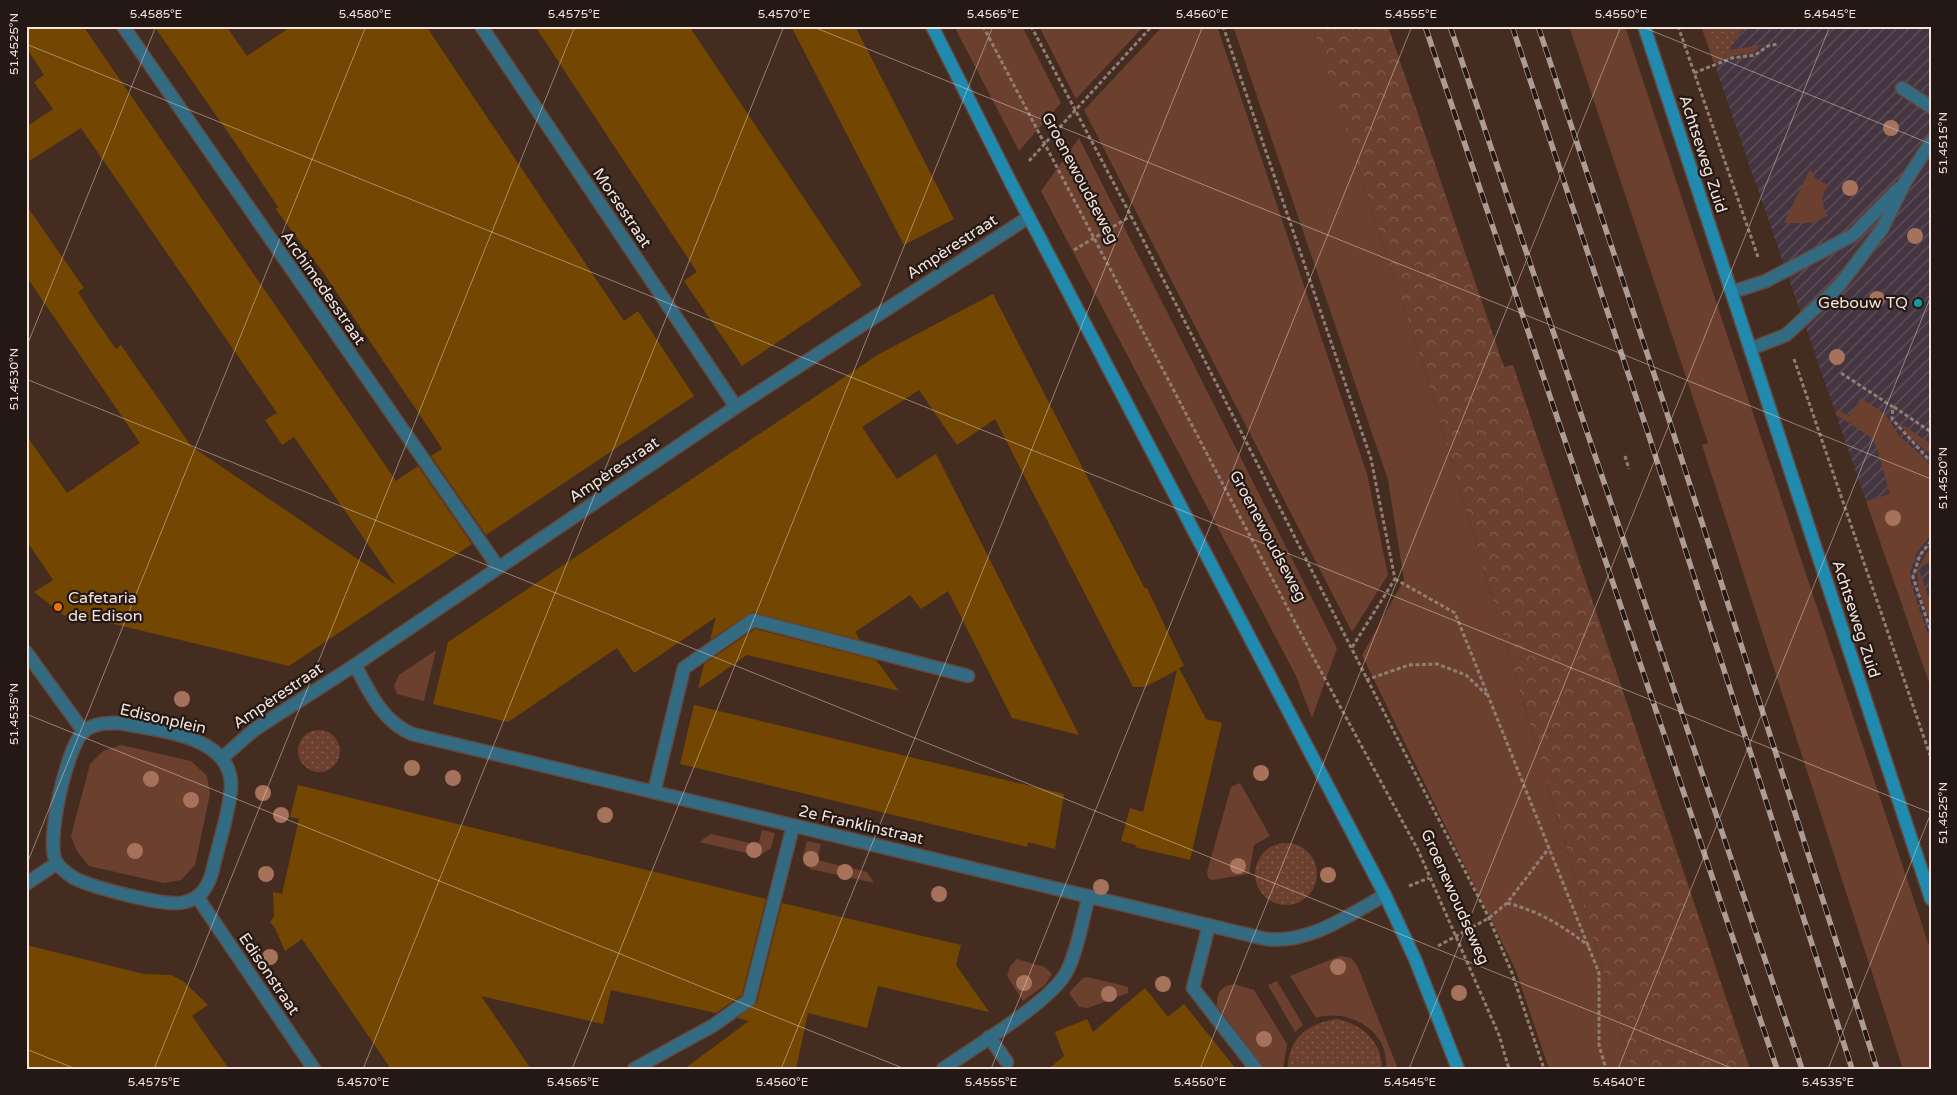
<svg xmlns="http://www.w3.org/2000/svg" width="1957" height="1095" viewBox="0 0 1957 1095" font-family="'Varela Round',sans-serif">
<defs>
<pattern id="industrial-furrows" width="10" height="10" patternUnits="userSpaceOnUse" patternTransform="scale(1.25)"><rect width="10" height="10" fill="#453540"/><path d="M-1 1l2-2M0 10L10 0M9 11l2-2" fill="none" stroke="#60525b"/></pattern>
<pattern id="forest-crowns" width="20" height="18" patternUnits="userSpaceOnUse" patternTransform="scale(1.25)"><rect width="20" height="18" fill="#6c402e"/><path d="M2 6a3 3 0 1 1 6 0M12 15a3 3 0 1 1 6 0" fill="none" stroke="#825b4c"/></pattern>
<pattern id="park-dots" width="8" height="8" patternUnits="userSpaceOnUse" patternTransform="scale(1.25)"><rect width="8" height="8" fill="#6c402e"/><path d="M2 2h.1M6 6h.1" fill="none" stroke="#825b4c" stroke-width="1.8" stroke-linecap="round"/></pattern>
</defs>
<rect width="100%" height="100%" fill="#452c21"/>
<polygon fill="url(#industrial-furrows)" points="1744,26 1931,26 1931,688 1714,63 1717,55 1729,50"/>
<g fill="#6c402e">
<polygon points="954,26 1022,26 1061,103 1019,151"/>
<polygon points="1039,26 1144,26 1076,99"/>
<polygon points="1163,26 1217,26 1367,474 1388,575 1352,632 1084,110"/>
<polygon points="1233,26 1312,26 1428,381 1632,1069 1549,1069 1516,971 1362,655 1404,580 1388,480"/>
<polygon points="1569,26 1625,26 1931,952 1931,1069 1903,1069 1702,445 1708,443"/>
<polygon points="1701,26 1744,26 1729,50 1767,44 1759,47 1753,53 1731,56 1714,63"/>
<polygon points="1079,138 1337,648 1312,718 1296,676 1041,191"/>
<path d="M1810,169L1816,179L1829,186C1819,195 1822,206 1828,216L1811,223H1784Z"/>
<polygon points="1861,398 1885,414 1899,436 1925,459 1931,469 1931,535 1916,554 1910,572 1911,584 1931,644 1931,688 1866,501 1890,494 1876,446 1869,436 1835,414 1838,410 1849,416"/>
<polygon points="1900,423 1931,444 1931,455 1908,435"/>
<path d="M1931,548V562L1918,567L1931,605V623C1921,593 1907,574 1931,548Z"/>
<polygon points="436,650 424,701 397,694 394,686 399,675"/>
<polygon points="121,745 191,761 207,776 210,794 195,865 181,880 164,883 89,866 77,851 71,836 90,764 103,751"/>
<polygon points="1240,783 1270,836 1254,845 1249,874 1212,880 1208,878 1207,872 1231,787"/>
<polygon points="762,830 775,833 771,848 759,856 699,842 711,834 758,845"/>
<polygon points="807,841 821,844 817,860 867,872 874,883 810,869 803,856"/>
<path d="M1340,956L1351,958L1357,965L1398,1069H1386C1390,1030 1348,1008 1316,1018L1290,976Z"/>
<polygon points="1017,959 1045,967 1052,974 1045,985 1023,1001 1007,976 1010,966"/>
<polygon points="1087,977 1125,986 1128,987 1128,993 1088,1008 1079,1007 1069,993 1083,978"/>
<polygon points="1277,981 1303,1025 1295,1032 1268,985"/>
<path d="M1234,984L1254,990L1287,1044L1283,1069H1265L1217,1006C1216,993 1221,986 1234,984Z"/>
</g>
<polygon fill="url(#forest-crowns)" points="1312,26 1388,26 1504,367 1513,365 1750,1069 1632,1069 1428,381"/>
<g fill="url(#park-dots)">
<polygon points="1707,26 1744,26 1728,51 1717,55"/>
<circle cx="319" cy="751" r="21"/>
<circle cx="1286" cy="874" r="31"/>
<path d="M1338,1019C1364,1026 1381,1041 1382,1069H1288C1287,1038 1310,1022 1338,1019Z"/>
</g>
<g fill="#734702">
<polygon points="26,26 83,26 396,481 418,466 472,544 289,666 97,620 74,621 62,614 34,592 53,580 26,540 26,435 67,493 140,443 26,276 26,205 84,288 78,292 93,316 116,349 121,345 191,446 396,585 294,437 282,445 265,420 277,413 81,128 26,163 26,127 53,109 34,82 44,75 26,47"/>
<polygon points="154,26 226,26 247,56 292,26 426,26 624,321 638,311 694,396 486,535 431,456 442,449 438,442 323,272 286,223 276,209 278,207 236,144"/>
<polygon points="535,26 689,26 862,285 742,366 684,281 697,272"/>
<polygon points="791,26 855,26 954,219 904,245"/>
<polygon points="993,294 1145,589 1147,588 1184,666 1179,668 1206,719 1222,723 1190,860 1135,847 1136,845 1121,841 1130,808 1143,812 1177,670 1145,687 1133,687 995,419 957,445 919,390 862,427 897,479 936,454 1079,735 1012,718 948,591 921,609 910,595 855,632 860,640 752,612 710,640 716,617 634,673 617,648 508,722 433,704 448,642 879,354"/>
<polygon points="755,629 876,660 899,691 747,655 698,689 704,664"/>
<polygon points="694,705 1064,794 1055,849 1028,842 1027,847 680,764"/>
<polygon points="298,785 766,899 742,995 716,1013 611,990 603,1024 481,996 531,1069 391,1069 302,939 285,951 275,928 270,922 274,916 273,892 282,894 299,819 290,817"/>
<polygon points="782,903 961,945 956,965 989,1012 878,986 867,1028 808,1013 796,1069 684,1069 749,1021 737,1018 757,1002"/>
<polygon points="26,945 144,974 171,975 183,981 208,1005 192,1016 229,1069 26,1069"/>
<polygon points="1145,988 1168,1017 1184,1004 1236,1069 1048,1069 1064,1056 1055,1032 1087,1019 1093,1032"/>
</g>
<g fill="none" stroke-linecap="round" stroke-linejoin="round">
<g stroke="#61493f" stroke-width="15">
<g id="lane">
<polyline points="1902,88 1931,107"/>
<polyline points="654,792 684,668 753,620 968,676"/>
<polyline points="1209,925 1193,988 1256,1069"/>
<polyline points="989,1037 1007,1062"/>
<polyline points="634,1069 714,1025 749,1000 793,826"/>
</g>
</g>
<g stroke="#61493f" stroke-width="15">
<g id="street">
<polyline points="123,26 498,567"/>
<polyline points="481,26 736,407"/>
<polyline points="1732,292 1766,281 1853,235 1898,189"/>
<polyline points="1750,349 1786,335 1839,286 1882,229 1905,182 1931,142"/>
<polyline points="26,652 84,732"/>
<path d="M355,665C370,693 382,721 412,734L1266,939C1309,944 1349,915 1385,895"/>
<path d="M119,723C157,731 233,735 231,787C230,811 217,849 212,873C207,888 201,898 185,902C168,908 92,887 74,878C69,875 60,868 57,863C44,845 67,747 83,732C93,723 107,723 119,723Z"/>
<polyline points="222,758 254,730 355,665 736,407 1029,217"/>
<polyline points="26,884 57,863"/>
<polyline points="198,898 314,1069"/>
<path d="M943,1069C973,1048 1050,1002 1066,973C1078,950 1082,920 1089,896"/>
</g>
</g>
<g stroke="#61493f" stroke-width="15">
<g id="secondary">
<polyline points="932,26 1011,183 1385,895 1415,959 1458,1069"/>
<polyline points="1644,26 1931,899"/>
</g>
</g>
<g stroke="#927d73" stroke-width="3" stroke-dasharray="4 2.5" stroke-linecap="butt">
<polyline points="983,26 1317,664 1418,850 1499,1035 1509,1069"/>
<polyline points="1031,26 1131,216 1489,918 1512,973 1544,1069"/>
<polyline points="1223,26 1371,459 1395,579 1351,649"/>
<polyline points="1678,26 1758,257"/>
<polyline points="1694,73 1732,58 1755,55 1768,46 1778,44"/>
<polyline points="1029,161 1152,26"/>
<polyline points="1074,250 1131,216"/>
<polyline points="1794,359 1931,758"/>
<polyline points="1841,373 1893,407 1892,419 1931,462"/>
<polyline points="1894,407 1931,432"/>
<polyline points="1625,456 1629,469"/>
<polyline points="1931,541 1920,555 1913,577 1931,632"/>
<polyline points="1395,579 1455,613 1599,973 1599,1045 1606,1069"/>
<polyline points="1366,680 1409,665 1437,664 1466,675 1487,695"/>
<polyline points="1409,886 1429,878"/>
<path d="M1507,903C1541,912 1561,925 1589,946"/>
<polyline points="1438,946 1489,918 1507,903 1549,848"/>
</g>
<use href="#lane" stroke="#336c82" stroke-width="12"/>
<use href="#street" stroke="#336c82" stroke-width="12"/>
<use href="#secondary" stroke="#218aaf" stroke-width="12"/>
<g stroke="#af9b92" stroke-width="5.5">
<g id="rail">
<polyline points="1425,26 1777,1069"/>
<polyline points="1450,26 1802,1069"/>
<polyline points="1512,26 1647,430 1852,1069"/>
<polyline points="1538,26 1664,404 1877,1069"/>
</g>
</g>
<use href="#rail" stroke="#231813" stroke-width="4" stroke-dasharray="11" stroke-linecap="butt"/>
</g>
<g fill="#a6725b">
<circle cx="1891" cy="128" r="8"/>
<circle cx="1850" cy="188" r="8"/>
<circle cx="1915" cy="236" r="8"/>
<circle cx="1877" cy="299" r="8"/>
<circle cx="1837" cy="357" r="8"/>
<circle cx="1893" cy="518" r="8"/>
<circle cx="182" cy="699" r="8"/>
<circle cx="412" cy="768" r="8"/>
<circle cx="1261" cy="773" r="8"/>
<circle cx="453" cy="778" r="8"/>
<circle cx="151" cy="779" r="8"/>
<circle cx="263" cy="793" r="8"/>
<circle cx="191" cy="800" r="8"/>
<circle cx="281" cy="815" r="8"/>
<circle cx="605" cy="815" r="8"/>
<circle cx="754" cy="850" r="8"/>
<circle cx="135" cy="851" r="8"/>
<circle cx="811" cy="859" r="8"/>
<circle cx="1238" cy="866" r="8"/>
<circle cx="845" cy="872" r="8"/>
<circle cx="266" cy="874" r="8"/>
<circle cx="1328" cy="875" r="8"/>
<circle cx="1101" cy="887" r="8"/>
<circle cx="939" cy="894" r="8"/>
<circle cx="270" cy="957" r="8"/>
<circle cx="1338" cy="967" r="8"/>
<circle cx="1024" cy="983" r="8"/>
<circle cx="1163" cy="984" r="8"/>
<circle cx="1459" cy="993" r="8"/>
<circle cx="1109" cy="994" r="8"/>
<circle cx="1264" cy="1039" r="8"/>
</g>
<path fill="none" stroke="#f4e3dc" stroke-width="1" stroke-opacity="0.45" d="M811,26L1931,479M1640,26L1931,144M26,44L1931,813M26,348L156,26M26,379L1734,1069M26,714L905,1069M26,866L366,26M26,1049L76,1069M154,1069L575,26M363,1069L784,26M572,1069L993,26M781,1069L1203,26M991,1069L1412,26M1200,1069L1621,26M1409,1069L1830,26M1618,1069L1931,296M1828,1069L1931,813"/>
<circle fill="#0f9aa8" stroke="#231813" stroke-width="2" cx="1918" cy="303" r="5"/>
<circle fill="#e8710a" stroke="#231813" stroke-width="2" cx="58" cy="607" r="5"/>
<g text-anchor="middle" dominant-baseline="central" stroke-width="4.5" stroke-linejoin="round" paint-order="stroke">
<g font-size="16" fill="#f4e3dc" stroke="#231813">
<text transform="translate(1703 154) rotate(72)">Achtseweg Zuid</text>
<text transform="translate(1080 178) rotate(62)">Groenewoudseweg</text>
<text transform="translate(622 208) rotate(56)">Morsestraat</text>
<text transform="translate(952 247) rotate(-33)">Ampèrestraat</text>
<text transform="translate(323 288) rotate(55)">Archimedesstraat</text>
<text transform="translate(614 470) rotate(-34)">Ampèrestraat</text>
<text transform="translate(1268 536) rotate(62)">Groenewoudseweg</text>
<text transform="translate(1856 619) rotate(72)">Achtseweg Zuid</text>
<text transform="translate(278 696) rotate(-34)">Ampèrestraat</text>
<text transform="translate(163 719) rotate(13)">Edisonplein</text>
<text transform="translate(861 825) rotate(13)">2e Franklinstraat</text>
<text transform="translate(1455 897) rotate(66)">Groenewoudseweg</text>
<text transform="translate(269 974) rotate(56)">Edisonstraat</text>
</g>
<g font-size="16" fill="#f4e3dc" stroke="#231813" text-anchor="end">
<text x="1908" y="303">Gebouw TQ</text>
<text x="68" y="598" text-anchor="start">Cafetaria<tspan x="68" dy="18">de Edison</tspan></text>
</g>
</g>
<rect width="1957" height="1095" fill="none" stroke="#231813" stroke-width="55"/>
<rect x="28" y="28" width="1902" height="1040" fill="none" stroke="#f4e3dc" stroke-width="2"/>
<g font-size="12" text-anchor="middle" fill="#f4e3dc">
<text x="156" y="18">5.4585°E</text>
<text x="365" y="18">5.4580°E</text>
<text x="574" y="18">5.4575°E</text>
<text x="784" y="18">5.4570°E</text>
<text x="993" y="18">5.4565°E</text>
<text x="1202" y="18">5.4560°E</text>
<text x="1411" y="18">5.4555°E</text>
<text x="1621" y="18">5.4550°E</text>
<text x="1830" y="18">5.4545°E</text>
<text transform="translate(14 44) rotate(-90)" y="4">51.4525°N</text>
<text transform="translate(1943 143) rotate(-90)" y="4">51.4515°N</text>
<text transform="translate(14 379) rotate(-90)" y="4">51.4530°N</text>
<text transform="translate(1943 478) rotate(-90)" y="4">51.4520°N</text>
<text transform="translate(14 714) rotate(-90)" y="4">51.4535°N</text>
<text transform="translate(1943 813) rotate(-90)" y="4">51.4525°N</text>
<text x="154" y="1086">5.4575°E</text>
<text x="363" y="1086">5.4570°E</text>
<text x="573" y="1086">5.4565°E</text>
<text x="782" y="1086">5.4560°E</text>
<text x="991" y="1086">5.4555°E</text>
<text x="1200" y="1086">5.4550°E</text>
<text x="1410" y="1086">5.4545°E</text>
<text x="1619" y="1086">5.4540°E</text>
<text x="1828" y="1086">5.4535°E</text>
</g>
</svg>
